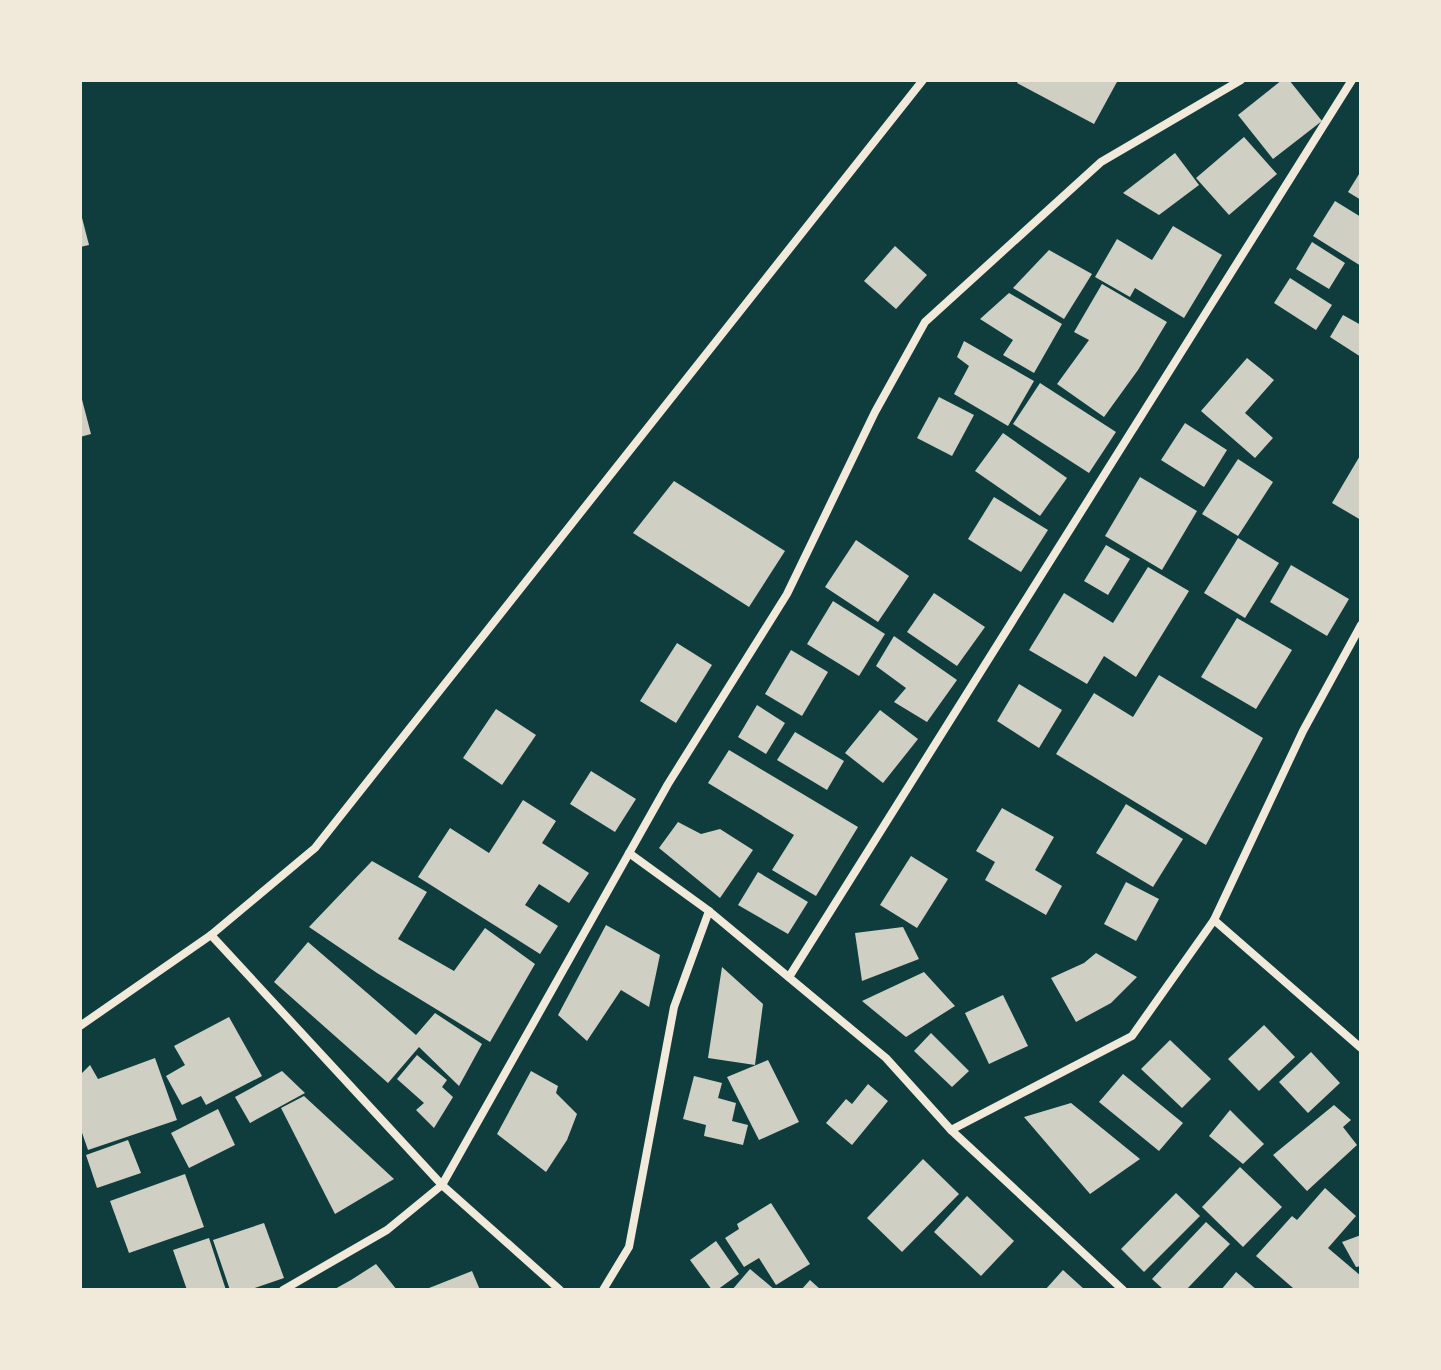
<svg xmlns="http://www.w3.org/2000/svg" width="1441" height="1370" viewBox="0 0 1441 1370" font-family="'PT Sans',sans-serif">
<rect width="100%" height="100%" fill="#0f3d3e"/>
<g fill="#cfcfc3">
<polygon points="1019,80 1118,80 1094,124 1017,83"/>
<polygon points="1282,80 1289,80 1322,121 1273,159 1238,115"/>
<polygon points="1244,137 1277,174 1229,215 1196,178"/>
<polygon points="1175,153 1199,185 1159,215 1123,193"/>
<polygon points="1361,171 1361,200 1348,192"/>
<polygon points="1335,201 1361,217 1361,266 1313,236"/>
<polygon points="81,214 89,245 80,247 80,215"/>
<polygon points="1173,226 1222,255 1184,318 1135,288 1130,297 1095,277 1117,239 1152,260"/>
<polygon points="1312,242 1345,263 1329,289 1296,269"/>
<polygon points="895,246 927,275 896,309 864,281"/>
<polygon points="1049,250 1092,274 1064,319 1013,288"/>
<polygon points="1290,278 1332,305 1316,330 1274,303"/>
<polygon points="1102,284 1167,322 1138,370 1104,417 1057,384 1089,340 1074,332"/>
<polygon points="1009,293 1062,324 1034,373 1003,355 1013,340 980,319"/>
<polygon points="1343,315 1361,325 1361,357 1330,337"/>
<polygon points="964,341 1034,381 1008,426 954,394 969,366 957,357"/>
<polygon points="1247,358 1274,380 1245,413 1273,438 1255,458 1201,411"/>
<polygon points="1040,383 1116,432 1089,473 1013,424"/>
<polygon points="80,392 91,434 80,437"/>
<polygon points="939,397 974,415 952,456 917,438"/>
<polygon points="1185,423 1227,450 1204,487 1161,460"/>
<polygon points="1003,433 1067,478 1040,516 975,471"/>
<polygon points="1361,454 1361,520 1332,503"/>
<polygon points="1238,459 1273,482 1238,536 1202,514"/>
<polygon points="1140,477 1197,511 1162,570 1105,536"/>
<polygon points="674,481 785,551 749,607 633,533"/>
<polygon points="994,497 1048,530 1021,572 968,539"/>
<polygon points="1238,538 1279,563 1245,618 1204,593"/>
<polygon points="856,540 909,576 878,622 825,587"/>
<polygon points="1106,545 1130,559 1108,595 1084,581"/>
<polygon points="1291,565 1349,599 1327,636 1270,602"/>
<polygon points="1148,567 1189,591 1136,677 1104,656 1087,684 1029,650 1064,593 1113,623"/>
<polygon points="934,593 985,627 957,666 907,632"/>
<polygon points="833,601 885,634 859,676 807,644"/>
<polygon points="1237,618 1292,650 1256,709 1201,677"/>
<polygon points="894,636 957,680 927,722 894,702 906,688 876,666"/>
<polygon points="677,643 712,665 676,723 640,701"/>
<polygon points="791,650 828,672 802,716 765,694"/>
<polygon points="1159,675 1263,738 1206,845 1056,754 1094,693 1133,717"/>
<polygon points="1019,684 1062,710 1039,748 997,721"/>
<polygon points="757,705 785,723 766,754 738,737"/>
<polygon points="496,709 536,735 502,785 463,758"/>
<polygon points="880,710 918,739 883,783 845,753"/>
<polygon points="795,732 844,761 827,790 777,760"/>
<polygon points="729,750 858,827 816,896 772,870 794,835 708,783"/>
<polygon points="591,771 636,799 615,832 570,804"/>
<polygon points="523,800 556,821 542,843 589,873 569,903 539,884 525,905 558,926 540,954 418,877 450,828 489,853"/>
<polygon points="1126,804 1183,839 1153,887 1096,853"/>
<polygon points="1002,808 1054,837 1035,870 1062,886 1046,915 985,880 995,862 976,851"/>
<polygon points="678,822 701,834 720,829 753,850 720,898 659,848"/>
<polygon points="911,856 948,879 917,928 880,905"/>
<polygon points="372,861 427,892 398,939 454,971 485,928 535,964 490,1042 377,973 309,927"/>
<polygon points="758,872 808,902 788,934 738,905"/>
<polygon points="1126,882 1159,899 1136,941 1104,924"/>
<polygon points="606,925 660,955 649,1007 621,990 587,1041 558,1015"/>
<polygon points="903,927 919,959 862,981 855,933"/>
<polygon points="308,942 416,1035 435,1013 482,1044 459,1086 419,1047 388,1083 274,982"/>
<polygon points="1096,953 1137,977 1111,1003 1076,1022 1051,978 1084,963"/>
<polygon points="722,967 763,1004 755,1065 708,1058"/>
<polygon points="924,972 955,1006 906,1037 862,1001"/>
<polygon points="1003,995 1028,1046 989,1064 965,1013"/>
<polygon points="229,1017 262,1076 206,1105 201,1096 182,1105 166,1076 185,1065 174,1046"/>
<polygon points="1264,1025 1295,1057 1259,1091 1228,1059"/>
<polygon points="931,1033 969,1071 952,1087 914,1051"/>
<polygon points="1170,1040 1211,1079 1182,1108 1141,1069"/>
<polygon points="1311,1052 1340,1083 1308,1113 1279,1082"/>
<polygon points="417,1055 447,1080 442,1087 453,1097 434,1128 416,1110 424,1103 397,1079"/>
<polygon points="155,1058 177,1120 88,1150 80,1127 80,1075 90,1065 98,1079"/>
<polygon points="768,1060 799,1122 759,1140 727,1077"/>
<polygon points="282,1071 305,1093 250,1123 235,1097"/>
<polygon points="531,1071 558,1086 556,1093 577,1114 567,1140 546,1172 497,1134"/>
<polygon points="1123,1074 1183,1123 1159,1151 1099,1102"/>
<polygon points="694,1076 722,1083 718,1098 736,1103 732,1121 748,1125 743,1145 704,1136 706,1125 683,1119"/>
<polygon points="868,1084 888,1101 852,1145 826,1123 846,1099 852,1104"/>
<polygon points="304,1096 394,1179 335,1214 281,1108"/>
<polygon points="1071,1103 1140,1159 1090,1194 1024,1117"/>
<polygon points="1334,1105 1351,1120 1343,1127 1357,1145 1307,1191 1273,1155"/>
<polygon points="218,1109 235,1145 189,1168 171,1133"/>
<polygon points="1230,1110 1264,1144 1243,1164 1209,1136"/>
<polygon points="128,1140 141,1173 97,1188 86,1155"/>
<polygon points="923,1159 959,1194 902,1252 867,1218"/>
<polygon points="1240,1167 1282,1207 1243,1247 1202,1207"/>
<polygon points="185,1174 204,1227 129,1253 110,1201"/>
<polygon points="1325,1188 1356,1216 1328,1248 1361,1276 1361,1290 1291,1290 1293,1288 1256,1256 1292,1216 1297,1220"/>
<polygon points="1176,1193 1200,1216 1144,1272 1121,1249"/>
<polygon points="967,1196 1014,1241 981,1276 934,1232"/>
<polygon points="771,1203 810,1264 776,1285 759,1258 744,1267 725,1238 739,1229 737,1224"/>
<polygon points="1206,1222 1230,1244 1186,1290 1164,1290 1152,1279"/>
<polygon points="264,1223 284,1278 249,1290 230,1290 213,1240"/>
<polygon points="1361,1235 1361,1266 1356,1267 1342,1242"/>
<polygon points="209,1238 226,1290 187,1290 173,1250"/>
<polygon points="716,1241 739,1274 717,1290 712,1290 690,1260"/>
<polygon points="376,1264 397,1290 333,1290 351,1280"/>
<polygon points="750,1269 775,1290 732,1290"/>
<polygon points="1063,1270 1085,1290 1045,1290"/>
<polygon points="472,1271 480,1290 424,1290"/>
<polygon points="1236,1272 1257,1290 1221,1290"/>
<polygon points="810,1280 821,1290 801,1290"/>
</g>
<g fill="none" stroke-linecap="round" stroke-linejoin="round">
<g stroke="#f1e9da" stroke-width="8">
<polyline points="629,853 709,911 886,1058 951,1130 1123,1290"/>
<polyline points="1214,920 1361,1048"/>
<polyline points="211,935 442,1185 560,1290"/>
<polyline points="789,977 1352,80"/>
<polyline points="80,1026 211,935 315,848 923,80"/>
<polyline points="951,1130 1132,1036 1214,920 1303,731 1361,625"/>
<polyline points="283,1290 387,1230 442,1185 668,784 787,594 875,412 925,322 1101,162 1241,80"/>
<polyline points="603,1290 629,1247 674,1007 709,911"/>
</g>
</g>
<rect width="1441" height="1370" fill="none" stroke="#f1e9da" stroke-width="164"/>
</svg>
